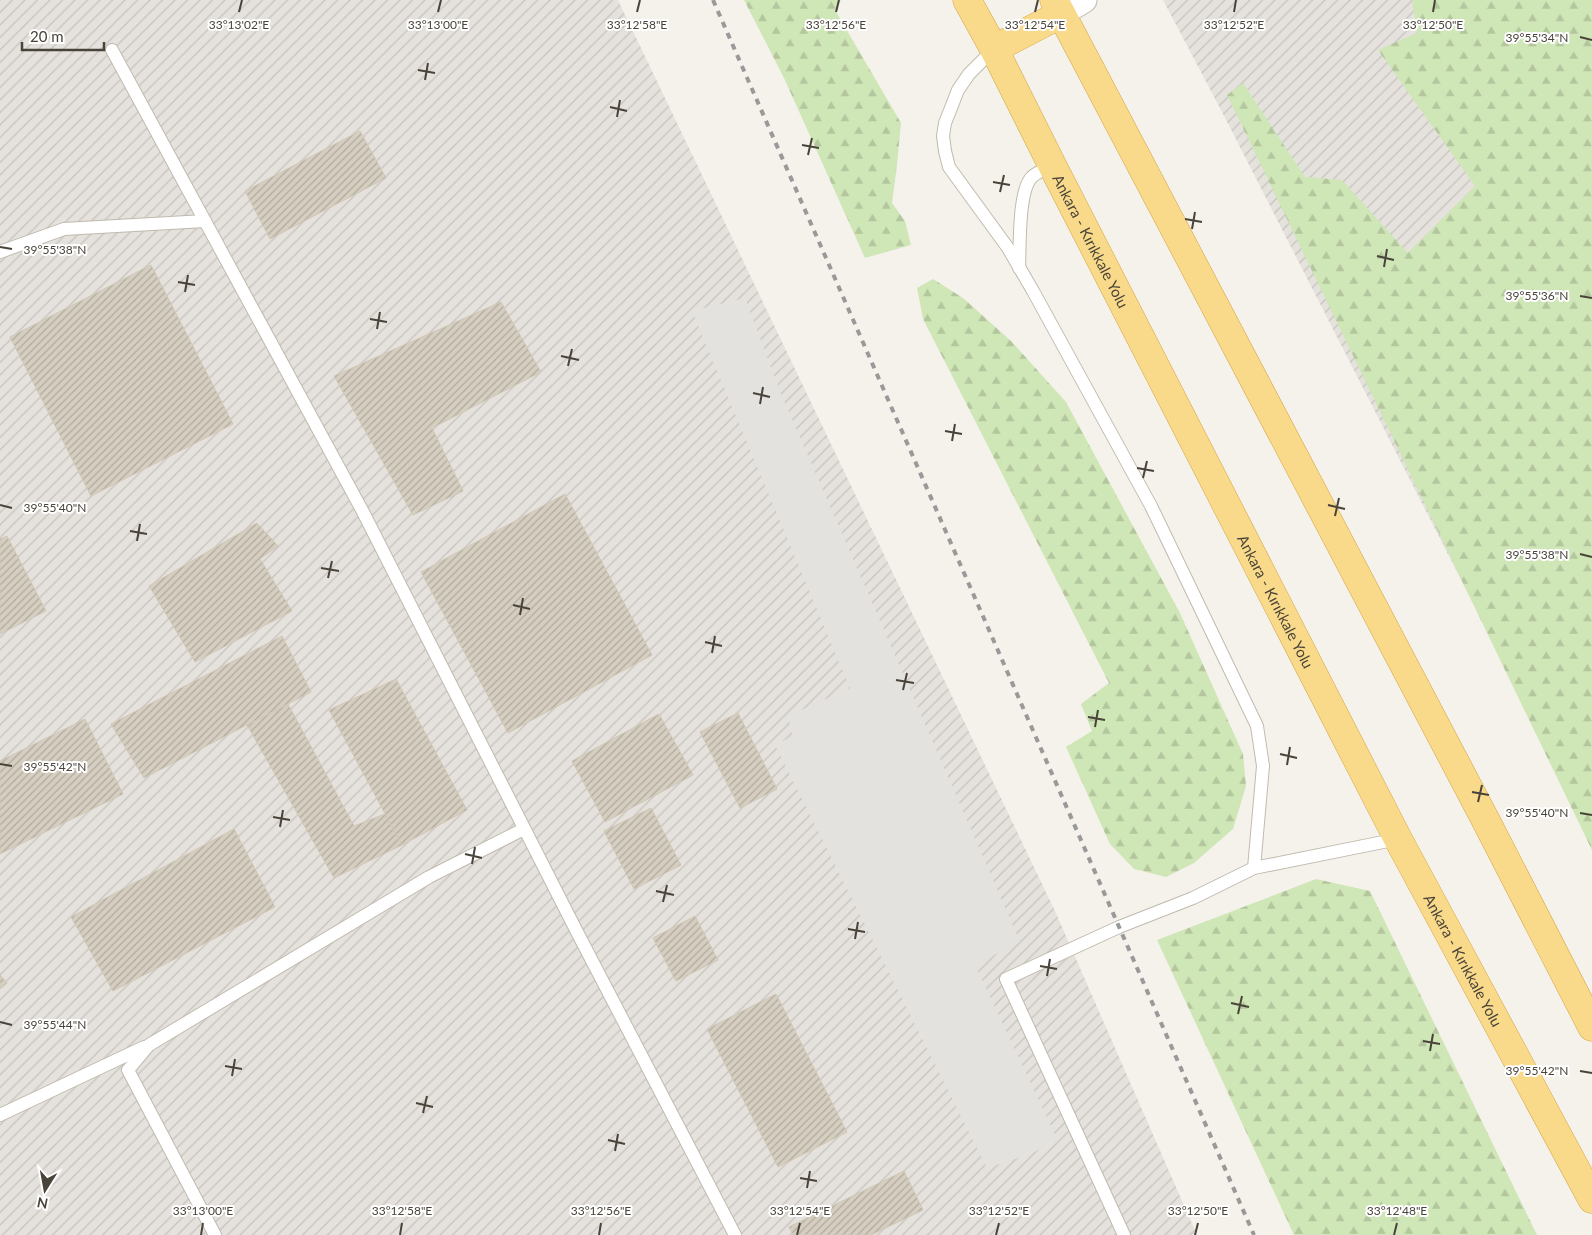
<svg xmlns="http://www.w3.org/2000/svg" width="1592" height="1235" viewBox="0 0 1592 1235" font-family="Lato,sans-serif">
<defs>
<pattern id="industrial-furrows" width="10" height="10" patternUnits="userSpaceOnUse" patternTransform="scale(1.25)"><rect width="10" height="10" fill="#e5e1dd"/><path d="M-1 1l2-2M0 10L10 0M9 11l2-2" fill="none" stroke="#c6c2be"/></pattern>
<pattern id="forest-firs" width="22" height="20" patternUnits="userSpaceOnUse" patternTransform="scale(1.25)"><rect width="22" height="20" fill="#cfe6b7"/><path d="M5 1l3.5 6h-7zM16 11l3.5 6h-7z" fill="#b3c69e"/></pattern>
<pattern id="building-hatch" width="6" height="6" patternUnits="userSpaceOnUse" patternTransform="scale(1.25)"><rect width="6" height="6" fill="#d6cfc1"/><path d="M-1 1l2-2M0 6l6-6M5 7l2-2" fill="none" stroke="#b0aa9e"/></pattern>
</defs>
<rect width="100%" height="100%" fill="#f5f2ec"/>
<g fill="url(#industrial-furrows)">
<polygon points="0,0 618,0 1055,911 1197,1235 0,1235"/>
<polygon points="1163,0 1592,0 1592,836 1222,112"/>
</g>
<g fill="url(#forest-firs)">
<polygon points="744,0 841,0 835,10 901,123 897,165 892,203 905,221 911,245 865,258 784,78"/>
<polygon points="1412,0 1592,0 1592,850 1227,95 1243,83 1305,177 1342,180 1408,253 1475,186 1378,50 1417,33"/>
<polygon points="933,279 963,298 1011,341 1066,402 1180,613 1243,754 1246,786 1233,829 1194,863 1166,877 1134,869 1110,844 1066,747 1092,731 1081,704 1109,683 923,319 917,288"/>
<polygon points="1316,879 1370,891 1537,1235 1294,1235 1157,940"/>
</g>
<polygon fill="#e4e2df" points="745,298 781,394 1020,942 975,965 1058,1141 1030,1154 987,1168 775,745 793,736 788,716 850,688 692,311"/>
<g fill="url(#building-hatch)" stroke="#d1c7b5">
<polygon points="360,131 386,178 270,239 245,191"/>
<polygon points="151,265 233,424 91,496 10,337"/>
<polygon points="501,302 541,372 432,428 463,491 413,515 334,376"/>
<polygon points="565,494 652,655 508,733 421,572"/>
<polygon points="257,523 278,546 260,559 292,611 195,662 149,586"/>
<polygon points="7,536 46,611 0,634 0,539"/>
<polygon points="282,636 311,692 144,778 111,724"/>
<polygon points="396,679 467,810 402,845 329,710"/>
<polygon points="288,704 354,826 385,814 402,845 334,878 247,725"/>
<polygon points="738,713 777,789 740,808 700,732"/>
<polygon points="659,714 693,775 605,822 572,761"/>
<polygon points="85,719 123,794 0,854 0,761"/>
<polygon points="651,808 681,865 634,889 604,831"/>
<polygon points="234,829 275,907 113,991 71,917"/>
<polygon points="695,916 718,960 676,981 653,938"/>
<polygon points="0,975 7,983 0,989"/>
<polygon points="776,994 847,1132 778,1167 707,1029"/>
<polygon points="904,1171 923,1210 871,1235 793,1235 789,1227"/>
</g>
<g fill="none" stroke-linecap="round" stroke-linejoin="round">
<g stroke="#c0baae" stroke-width="14">
<g id="service">
<polyline points="994,49 969,74 958,90 951,108 945,123 943,136 945,151 949,167 1008,248 1033,291 1151,506 1257,726 1263,766 1254,868"/>
<polyline points="112,50 362,510 576,930 735,1235"/>
<polyline points="0,252 64,229 205,221"/>
<path d="M1019,268C1020,248 1018,190 1032,177C1037,172 1046,169 1052,165"/>
<polyline points="0,1115 144,1047"/>
<polyline points="215,1235 128,1070 149,1045 429,877 524,829"/>
<polyline points="1124,1235 1006,979 1119,927 1193,898 1254,868 1398,839"/>
</g>
</g>
<g stroke="#c0baae" stroke-width="27">
<polyline id="minor" points="1061,14 1084,0"/>
</g>
<g stroke="#d6a545" stroke-width="29">
<g id="trunk">
<path id="s1" d="M967,0L994,49L1052,165L1398,839L1592,1199"/>
<polyline points="1054,0 1485,819 1592,1027"/>
<polyline points="994,49 1061,14"/>
</g>
</g>
<use href="#service" stroke="#fff" stroke-width="12"/>
<use href="#minor" stroke="#fff" stroke-width="25"/>
<use href="#trunk" stroke="#f8da8a" stroke-width="28"/>
<polyline stroke="#999" stroke-width="4" stroke-dasharray="6 6" stroke-linecap="butt" points="713,0 1254,1235"/>
</g>
<path fill="none" stroke="#494339" stroke-width="2" d="M239,12L242,0M438,12L441,0M637,12L640,0M836,12L839,0M1035,12L1038,0M1234,12L1236,0M1433,12L1435,0M1580,37L1592,40M418,70L435,73M425,80L428,63M610,107L627,111M617,117L620,100M802,145L819,148M808,155L812,138M993,182L1010,185M1000,192L1004,175M1185,219L1202,222M1192,229L1195,212M0,247L12,249M1377,256L1394,260M1384,267L1387,249M178,282L195,285M185,292L188,275M1580,296L1592,298M370,319L387,322M377,329L380,312M561,356L579,360M568,366L572,349M753,393L770,397M760,404L763,387M945,431L962,434M952,441L955,424M1137,468L1154,471M1143,478L1147,461M0,505L12,508M1328,505L1345,509M1335,516L1339,498M130,531L147,534M137,541L140,524M1580,554L1592,557M321,568L339,571M328,578L332,561M513,605L530,609M520,615L523,598M705,642L722,646M712,653L715,636M896,680L914,683M903,690L907,673M1088,717L1105,720M1095,727L1098,710M1280,754L1297,758M0,764L12,766M1287,765L1290,747M1472,792L1489,795M1478,802L1482,785M1580,813L1592,815M273,817L290,820M280,827L283,810M465,854L482,858M472,864L475,847M656,891L674,895M663,902L667,885M848,929L865,932M855,939L858,922M1040,966L1057,969M1047,976L1050,959M1231,1003L1249,1007M1238,1014L1242,996M0,1022L12,1025M1423,1041L1440,1044M1430,1051L1433,1034M225,1066L242,1069M1580,1071L1592,1073M232,1076L235,1059M416,1103L433,1107M423,1113L427,1096M608,1140L625,1144M615,1151L618,1134M800,1178L817,1181M807,1188L810,1171M201,1235L203,1223M400,1235L402,1223M599,1235L601,1223M797,1235L800,1223M996,1235L999,1223M1195,1235L1198,1223M1394,1235L1397,1223"/>
<g text-anchor="middle" dominant-baseline="central" stroke-width="4" stroke-linejoin="round" paint-order="stroke">
<g font-size="15" fill="#494339" stroke="#fff">
<text stroke="none"><textPath href="#s1" startOffset="271">Ankara - Kırıkkale Yolu</textPath></text>
<text stroke="none"><textPath href="#s1" startOffset="676">Ankara - Kırıkkale Yolu</textPath></text>
<text stroke="none"><textPath href="#s1" startOffset="1081">Ankara - Kırıkkale Yolu</textPath></text>
</g>
</g>
<g font-size="12" text-anchor="middle" fill="#494339" stroke="#fff" stroke-width="4" stroke-linejoin="round" paint-order="stroke">
<text x="239" y="29">33°13'02"E</text>
<text x="438" y="29">33°13'00"E</text>
<text x="637" y="29">33°12'58"E</text>
<text x="836" y="29">33°12'56"E</text>
<text x="1035" y="29">33°12'54"E</text>
<text x="1234" y="29">33°12'52"E</text>
<text x="1433" y="29">33°12'50"E</text>
<text x="1537" y="42">39°55'34"N</text>
<text x="55" y="254">39°55'38"N</text>
<text x="1537" y="300">39°55'36"N</text>
<text x="55" y="512">39°55'40"N</text>
<text x="1537" y="559">39°55'38"N</text>
<text x="55" y="771">39°55'42"N</text>
<text x="1537" y="817">39°55'40"N</text>
<text x="55" y="1029">39°55'44"N</text>
<text x="1537" y="1075">39°55'42"N</text>
<text x="203" y="1215">33°13'00"E</text>
<text x="402" y="1215">33°12'58"E</text>
<text x="601" y="1215">33°12'56"E</text>
<text x="800" y="1215">33°12'54"E</text>
<text x="999" y="1215">33°12'52"E</text>
<text x="1198" y="1215">33°12'50"E</text>
<text x="1397" y="1215">33°12'48"E</text>
</g>
<g transform="translate(45 1190) rotate(191)" stroke="#ffffff" stroke-width="4" paint-order="stroke">
<path d="M0-4L9 19L0 12L-9 19Z" fill="#494339"/>
<text y="-8" font-size="14" font-weight="bold" text-anchor="middle" fill="#494339">N</text>
</g>
<path d="M22 42v8h82v-8" fill="none" stroke="#494339" stroke-width="2.5"/>
<text x="30" y="42" font-size="15" fill="#494339" stroke="#ffffff" stroke-width="4" paint-order="stroke">20 m</text>
</svg>
